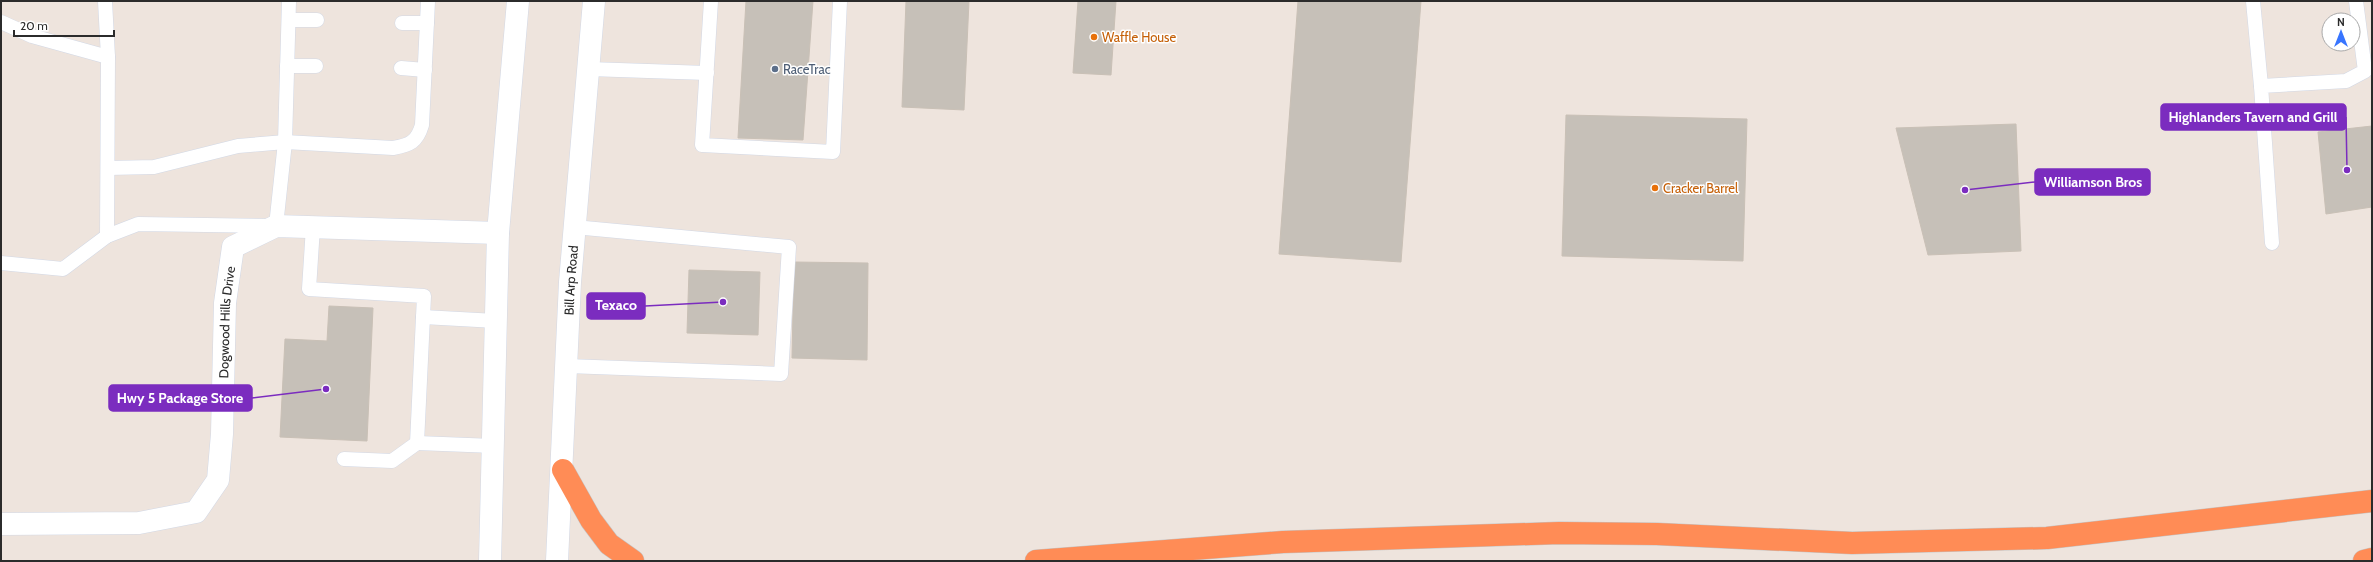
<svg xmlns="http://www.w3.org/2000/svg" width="2373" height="562" viewBox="0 0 2373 562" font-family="Cabin,sans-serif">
<rect width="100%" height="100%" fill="#eee4dd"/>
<g fill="#c6c0b8" stroke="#c9c0b6">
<polygon points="746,1 813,1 803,140 738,138"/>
<polygon points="906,1 969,1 964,110 902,107"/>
<polygon points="1078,1 1116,1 1111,75 1073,73"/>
<polygon points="1298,1 1421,1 1401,262 1279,254"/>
<polygon points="1566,115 1747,119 1743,261 1562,256"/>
<polygon points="2016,124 2021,251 1928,255 1896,128"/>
<polygon points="2372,126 2372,207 2326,214 2318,132"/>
<polygon points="794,262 868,263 867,360 792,358"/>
<polygon points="689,270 760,272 758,335 687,333"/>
<polygon points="329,306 373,308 367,441 280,437 285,339 327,341"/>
</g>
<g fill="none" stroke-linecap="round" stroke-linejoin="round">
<g stroke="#d2d8e5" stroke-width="15">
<g id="service">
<polyline points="105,1 108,57"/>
<polyline points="711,1 702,145 833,152 840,1"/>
<polyline points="2253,1 2261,86"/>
<polyline points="289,20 317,20"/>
<polyline points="1,22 32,36 108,57 107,236"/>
<polyline points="402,23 427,23"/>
<polyline points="287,66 316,66"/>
<polyline points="401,68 425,70"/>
<polyline points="589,69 707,73"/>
<path d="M108,168L154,167L238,146L285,142L393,148C410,145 417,142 422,125L428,1"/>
<polyline points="313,227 309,289 424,296 417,443 392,461 344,459"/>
<polyline points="2272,243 2261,86 2346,81 2365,71 2356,1"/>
<polyline points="1,263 63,269 107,236 138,224 276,226 285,142 289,1"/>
<polyline points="423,317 496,321"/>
<polyline points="567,366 781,374 789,247 574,227"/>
<polyline points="417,443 494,446"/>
</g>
</g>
<g stroke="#d2d8e5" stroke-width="23">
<g id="minor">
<path id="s1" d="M1,524L139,523L196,512L218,480L222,434L225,303L233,247L276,226L498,233"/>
</g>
</g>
<g stroke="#d2d8e5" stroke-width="23">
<g id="secondary">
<polyline points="490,561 498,233 518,1"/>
<path id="s2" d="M557,561L570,282L594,1"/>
</g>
</g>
<g stroke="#c4c4c4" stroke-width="23">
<g id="motorway">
<polyline points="563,470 591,520 609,544 633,561"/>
<polyline points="1036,561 1283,542 1559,533 1657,534 1852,543 2047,538 2372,501"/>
<polyline points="2364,561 2372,559"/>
</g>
</g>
<use href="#service" stroke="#fff" stroke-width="14"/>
<use href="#minor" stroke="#fff" stroke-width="22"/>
<use href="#secondary" stroke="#fff" stroke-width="22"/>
<use href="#motorway" stroke="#ff8c56" stroke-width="22"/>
</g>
<g fill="#e8710a" stroke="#fff" stroke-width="1.5">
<circle cx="1094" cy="37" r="4"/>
<circle cx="1655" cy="188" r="4"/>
</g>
<circle fill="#5c6f8a" stroke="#fff" stroke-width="1.5" cx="775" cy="69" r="4"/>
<g text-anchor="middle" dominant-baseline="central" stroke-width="3" stroke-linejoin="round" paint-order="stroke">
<g font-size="13" fill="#c56008" stroke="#fff" text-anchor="start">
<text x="1102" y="37">Waffle House</text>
<text x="1663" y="188">Cracker Barrel</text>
</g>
<g font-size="13" fill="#4e5e75" stroke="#fff" text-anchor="start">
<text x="783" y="69">RaceTrac</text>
</g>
<g font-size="13" fill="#2b2b2b" stroke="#fff">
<text stroke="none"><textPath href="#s2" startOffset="281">Bill Arp Road</textPath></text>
<text stroke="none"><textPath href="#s1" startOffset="393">Dogwood Hills Drive</textPath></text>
</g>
</g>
<path fill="none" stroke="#7b2cbf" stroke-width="1.5" d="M2347 170L2346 117M1965 190L2035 182M723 302L645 306M326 389L252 398"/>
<g fill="#7b2cbf" stroke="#fff" stroke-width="1.5">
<circle cx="2347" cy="170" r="4"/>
<circle cx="1965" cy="190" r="4"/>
<circle cx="723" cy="302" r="4"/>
<circle cx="326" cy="389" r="4"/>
</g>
<g fill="#7b2cbf" stroke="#7b2cbf" stroke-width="1.5">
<rect x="2161" y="104" width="185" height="26" rx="4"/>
<rect x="2035" y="169" width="115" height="26" rx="4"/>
<rect x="587" y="293" width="58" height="26" rx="4"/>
<rect x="109" y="385" width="143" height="26" rx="4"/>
</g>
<g font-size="14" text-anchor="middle" font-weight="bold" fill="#fff">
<text x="2253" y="122">Highlanders Tavern and Grill</text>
<text x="2093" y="187">Williamson Bros</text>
<text x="616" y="310">Texaco</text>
<text x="180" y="403">Hwy 5 Package Store</text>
</g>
<rect width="2373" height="562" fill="none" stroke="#2b2b2b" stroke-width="4"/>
<g transform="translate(2341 32)"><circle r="19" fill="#ffffff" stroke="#aaaaaa"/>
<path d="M0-3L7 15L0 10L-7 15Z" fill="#3875ff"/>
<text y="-6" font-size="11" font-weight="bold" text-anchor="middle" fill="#2b2b2b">N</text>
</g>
<path d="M14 30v6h100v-6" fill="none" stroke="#2b2b2b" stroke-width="2"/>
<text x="20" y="30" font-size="12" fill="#2b2b2b" stroke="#ffffff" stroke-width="3" paint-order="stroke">20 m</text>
</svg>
